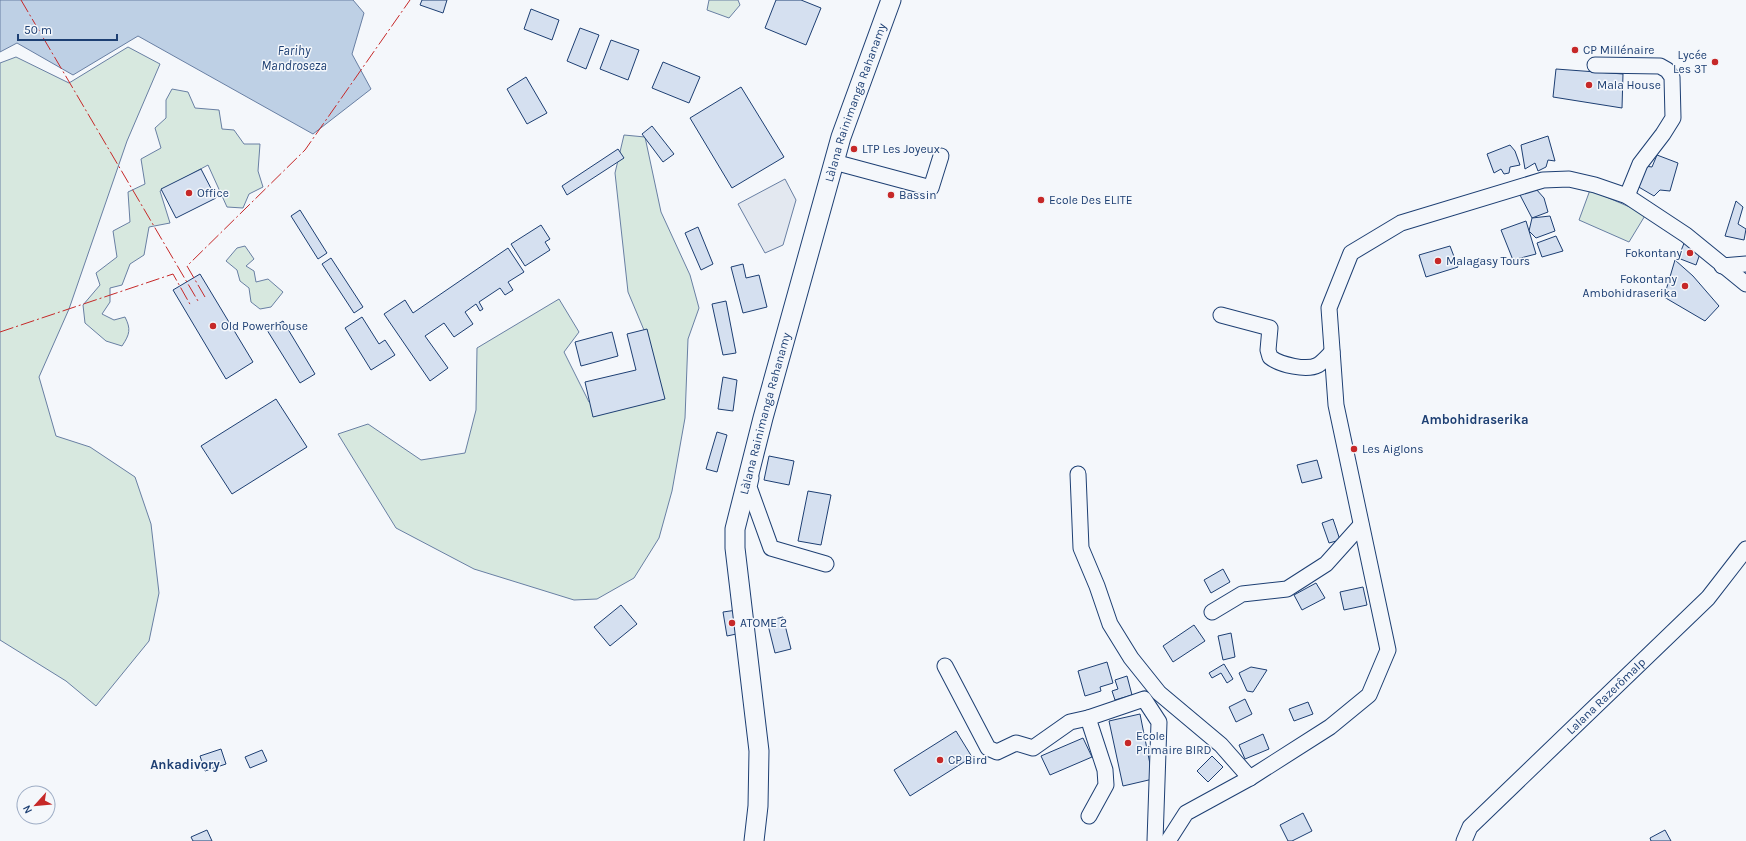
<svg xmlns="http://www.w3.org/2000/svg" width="1746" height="841" viewBox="0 0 1746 841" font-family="Karla,sans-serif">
<rect width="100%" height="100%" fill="#f4f7fb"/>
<g fill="#d7e8df" stroke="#687fa3">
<polygon points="709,0 738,0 740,5 729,18 707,10"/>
<polygon points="128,47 160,64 127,141 69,309 39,377 56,436 90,447 135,477 151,524 159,593 149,641 96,706 66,681 0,640 0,63 16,57 69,83"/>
<path d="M172,89L188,92L195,108L219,110L222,129L234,130L244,144H260L258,171L263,187L249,194L243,208L227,207L208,165L160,191L170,223L149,227L144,255L130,264L122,285L110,288V302L102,314L114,320L125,317C131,329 130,334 122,346L106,341L85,323L83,305L100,285L96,273L117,257L113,231L130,222L128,192L145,184L141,159L161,148L155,128L166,118V100Z"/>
<polygon points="624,135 645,137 661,212 690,275 699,308 688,339 685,418 672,491 659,538 634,578 597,599 574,600 474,569 396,528 338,434 368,424 421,460 465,453 476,410 477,348 559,299 579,332 564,352 589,402 620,404 649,397 649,342 628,292 615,173"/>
<polygon points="1590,190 1646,214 1629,242 1579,220"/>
<polygon points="245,246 254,259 246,266 254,271 256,282 268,279 283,292 271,307 260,309 251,302 249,288 240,281 237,270 226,261 237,248"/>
</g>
<polygon fill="#e3e8f0" stroke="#687fa3" points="785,179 796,200 783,245 765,253 738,204"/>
<polygon fill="#bed0e5" stroke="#687fa3" points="0,0 353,0 364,13 352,54 371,89 313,134 138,36 73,75 17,43 0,52"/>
<g fill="#d5e0f0" stroke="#1d3f73">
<polygon points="422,0 447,0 443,13 420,5"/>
<polygon points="776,0 801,0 821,8 806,45 765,28"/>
<polygon points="531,9 559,20 552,40 524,29"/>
<polygon points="580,28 599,35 586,69 567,61"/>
<polygon points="611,40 639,50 628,80 600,69"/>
<polygon points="663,62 700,77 689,103 652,88"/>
<polygon points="1556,69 1623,74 1622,108 1553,97"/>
<polygon points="526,77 547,113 527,124 507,89"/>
<polygon points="741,87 784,157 732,188 690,118"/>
<polygon points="652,126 674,154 663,162 642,134"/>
<polygon points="1548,136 1555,161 1548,160 1546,167 1538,171 1535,163 1525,169 1521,145"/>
<polygon points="1510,145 1515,151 1520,165 1510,167 1509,173 1504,174 1501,169 1494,173 1487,154"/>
<polygon points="618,149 624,158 567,195 562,186"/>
<polygon points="1657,155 1678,163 1670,191 1660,190 1654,196 1637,186 1645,166 1652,167"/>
<polygon points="201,169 216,198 176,218 161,189"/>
<polygon points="1536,189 1544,198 1548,212 1532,218 1520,195"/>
<polygon points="1736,201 1743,207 1738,224 1746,229 1744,240 1725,236"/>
<polygon points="300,210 327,253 318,259 291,216"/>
<polygon points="1550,216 1555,231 1536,238 1529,231 1532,218"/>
<polygon points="1526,221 1536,254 1513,260 1501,230"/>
<polygon points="541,225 550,239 545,242 550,250 525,266 511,244"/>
<polygon points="698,227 713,264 701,270 685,233"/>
<polygon points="1556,236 1563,251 1542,257 1537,243"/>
<polygon points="1685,241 1702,248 1696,265 1678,258"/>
<polygon points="1450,246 1458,267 1426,277 1419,255"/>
<polygon points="508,248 524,272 508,282 513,290 505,295 500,288 479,302 483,309 480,311 476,304 465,312 473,324 454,337 444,323 425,336 448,368 430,381 384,314 405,300 413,313"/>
<polygon points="331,258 363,307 354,313 322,264"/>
<polygon points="1675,260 1693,276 1719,306 1705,321 1664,297"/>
<polygon points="743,264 746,278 759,275 767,307 743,313 731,267"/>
<polygon points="200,274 253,362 226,379 173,290"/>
<polygon points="726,301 736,353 723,355 712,304"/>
<polygon points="362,317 379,344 385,340 395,355 371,370 345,328"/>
<polygon points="283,321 315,374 300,383 267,330"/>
<polygon points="647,329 665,399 593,417 585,382 636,370 627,334"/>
<polygon points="612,332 618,356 581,366 575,342"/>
<polygon points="723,377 737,380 733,411 718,409"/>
<polygon points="276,399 307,447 232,494 201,446"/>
<polygon points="717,432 727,435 717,472 706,469"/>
<polygon points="769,456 794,461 789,485 764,480"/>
<polygon points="1317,460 1322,478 1302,483 1297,465"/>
<polygon points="808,491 831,495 821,545 798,541"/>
<polygon points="1333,519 1340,540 1329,543 1322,523"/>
<polygon points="1223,569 1230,582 1211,593 1204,580"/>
<polygon points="1316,583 1325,598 1302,610 1294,595"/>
<polygon points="1363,587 1367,605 1344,610 1340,592"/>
<polygon points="621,605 637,624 610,646 594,627"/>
<polygon points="737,610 741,633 727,636 723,612"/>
<polygon points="783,617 791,649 775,653 767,621"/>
<polygon points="1194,625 1205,641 1173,662 1163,646"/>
<polygon points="1231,633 1235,657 1223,660 1218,636"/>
<polygon points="1107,662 1113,683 1100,687 1101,691 1085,696 1078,671"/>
<polygon points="1224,664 1233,679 1227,683 1221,673 1212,678 1209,673"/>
<polygon points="1251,667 1267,670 1253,692 1247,691 1239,673"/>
<polygon points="1127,676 1132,695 1115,700 1112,691 1118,689 1115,680"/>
<polygon points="1245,699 1252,714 1236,722 1229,707"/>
<polygon points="1308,702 1313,714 1294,721 1289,709"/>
<polygon points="1140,714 1153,779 1123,786 1109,721"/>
<polygon points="956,731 972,757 910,796 894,770"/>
<polygon points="1263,734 1269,749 1245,759 1239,745"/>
<polygon points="1083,738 1092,757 1050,775 1041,756"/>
<polygon points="221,749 226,764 205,771 200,756"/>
<polygon points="262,750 267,761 250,768 245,757"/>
<polygon points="1212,756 1223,767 1208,782 1197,771"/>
<polygon points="1303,813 1312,831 1292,841 1288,841 1280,825"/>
<polygon points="207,830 212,841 193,841 191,837"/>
<polygon points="1665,830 1671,841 1651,841 1650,838"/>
</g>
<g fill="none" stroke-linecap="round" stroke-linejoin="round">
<g stroke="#1d3f73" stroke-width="17">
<g id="minor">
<polyline points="1595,65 1660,66 1667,70 1672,77 1673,118 1663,134 1640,164 1627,196"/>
<polyline points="834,162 931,188 941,156"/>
<polyline points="1722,266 1746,264"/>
<path d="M1221,315L1270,328L1268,350L1270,357C1280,365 1307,371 1318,365C1323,362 1328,356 1332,352"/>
<polyline points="1078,474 1081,548 1097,586 1110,624 1131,658 1159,693 1221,745 1250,778"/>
<polyline points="751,478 749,487 771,548 826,564"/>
<polyline points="1212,612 1242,594 1287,589 1326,564 1361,525"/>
<polyline points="945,666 988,748 997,752 1016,743 1033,748 1070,722 1088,718"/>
<polyline points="1089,816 1106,785 1105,770 1088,718 1144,699 1159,722 1155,841"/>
<polyline points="1168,841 1186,813 1250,778 1330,727 1369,695 1388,650 1336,405 1329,308 1351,253 1401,223 1543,180 1569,179 1595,185 1627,196 1686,235 1746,284"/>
<path id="s1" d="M1464,841L1470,827L1708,598L1746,549"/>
</g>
</g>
<g stroke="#1d3f73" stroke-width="21">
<g id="major">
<path id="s2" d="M754,841L758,806L759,751L735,548V529L763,418L841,137L891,0"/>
</g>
</g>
<use href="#minor" stroke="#f4f7fb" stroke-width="15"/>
<use href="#major" stroke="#f4f7fb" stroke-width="19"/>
<g stroke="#c62828" stroke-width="1" stroke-dasharray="14 3 2 3" stroke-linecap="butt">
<polyline points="21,0 198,301"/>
<polyline points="205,297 187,266 305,150 410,0"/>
<polyline points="0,332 173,274 191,306"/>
</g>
</g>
<g fill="#c62828" stroke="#f4f7fb" stroke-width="1.5">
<circle cx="1575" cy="50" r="4"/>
<circle cx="1715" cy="62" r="4"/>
<circle cx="1589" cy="85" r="4"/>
<circle cx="854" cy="149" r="4"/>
<circle cx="189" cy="193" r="4"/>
<circle cx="891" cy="195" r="4"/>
<circle cx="1041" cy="200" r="4"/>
<circle cx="1690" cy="253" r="4"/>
<circle cx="1438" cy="261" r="4"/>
<circle cx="1685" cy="286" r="4"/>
<circle cx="213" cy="326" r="4"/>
<circle cx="1354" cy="449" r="4"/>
<circle cx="732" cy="623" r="4"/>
<circle cx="1128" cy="743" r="4"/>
<circle cx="940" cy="760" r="4"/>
</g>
<g text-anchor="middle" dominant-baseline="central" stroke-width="3" stroke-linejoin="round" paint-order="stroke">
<g font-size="12" fill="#1d3f73" stroke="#f4f7fb" text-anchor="start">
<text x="1583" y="50">CP Millénaire</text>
<text x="1707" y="55" text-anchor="end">Lycée<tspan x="1707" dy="14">Les 3T</tspan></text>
<text x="1597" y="85">Mala House</text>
<text x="862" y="149">LTP Les Joyeux</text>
<text x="197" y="193">Office</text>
<text x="899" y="195">Bassin</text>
<text x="1049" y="200">Ecole Des ELITE</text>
<text x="1682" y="253" text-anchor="end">Fokontany</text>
<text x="1446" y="261">Malagasy Tours</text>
<text x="1677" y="279" text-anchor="end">Fokontany<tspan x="1677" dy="14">Ambohidraserika</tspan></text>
<text x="221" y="326">Old Powerhouse</text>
<text x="1362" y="449">Les Aiglons</text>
<text x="740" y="623">ATOME 2</text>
<text x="1136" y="736">Ecole<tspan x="1136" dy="14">Primaire BIRD</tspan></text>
<text x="948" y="760">CP Bird</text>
</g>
<g font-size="12" fill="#1d3f73" stroke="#f4f7fb">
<text stroke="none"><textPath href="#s2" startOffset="757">Làlana Rainimanga Rahanamy</textPath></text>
<text stroke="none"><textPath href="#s2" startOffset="433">Làlana Rainimanga Rahanamy</textPath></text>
<text stroke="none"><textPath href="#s1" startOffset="204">Lalana Razerômalp</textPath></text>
</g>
<g font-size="13" font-style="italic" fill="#1d3f73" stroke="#f4f7fb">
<text x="294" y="50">Farihy<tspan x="294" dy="15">Mandroseza</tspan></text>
</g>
<g font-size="13" font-weight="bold" fill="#1d3f73" stroke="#f4f7fb">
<text x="1475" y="419">Ambohidraserika</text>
<text x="185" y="764">Ankadivory</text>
</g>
</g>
<g transform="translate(36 805) rotate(243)"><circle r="19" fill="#f4f7fb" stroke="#9eadc5"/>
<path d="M0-3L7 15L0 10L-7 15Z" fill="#c62828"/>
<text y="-6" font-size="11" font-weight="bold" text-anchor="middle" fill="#1d3f73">N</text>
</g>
<path d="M18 34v6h99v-6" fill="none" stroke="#1d3f73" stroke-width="2"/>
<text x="24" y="34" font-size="12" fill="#1d3f73" stroke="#f4f7fb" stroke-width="3" paint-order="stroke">50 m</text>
</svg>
